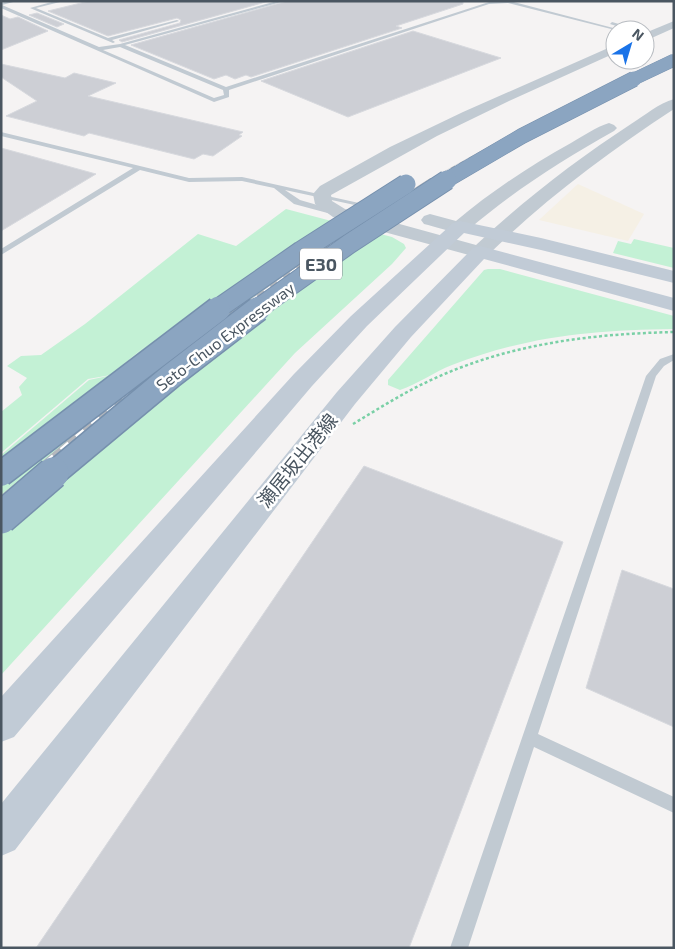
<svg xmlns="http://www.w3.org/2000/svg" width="675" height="949" viewBox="0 0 675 949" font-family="'Exo 2','Noto Sans JP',sans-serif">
<rect width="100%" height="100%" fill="#f5f3f3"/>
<g fill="#c3f1d5">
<polygon points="286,209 392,237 404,244 406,248 392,264 295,353 1,675 1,455 89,380 112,375 150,342 111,375 88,379 1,453 1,412 22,395 19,387 27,378 7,366 21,356 41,355 85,324 198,234 236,246"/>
<polygon points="634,239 674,248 674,268 613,253 618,241 631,244"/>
<path d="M488,269H500L674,316V329C593,330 528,336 452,365C434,372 418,384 400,390L388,385V380L484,270Z"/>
</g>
<polygon fill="#f5f0e5" points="578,184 644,214 628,241 539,220"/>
<g fill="#cdcfd5" stroke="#d7d9de">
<polygon points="89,1 269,1 122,42 119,40 180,23 181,20 177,18 108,36 48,11"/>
<polygon points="287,1 463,1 463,4 396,26 402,28 251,77 246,75 235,79 226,75 214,79 131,45"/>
<polygon points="37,13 64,24 57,27 29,15"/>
<polygon points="1,15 10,19 18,17 48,31 1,50"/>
<polygon points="413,31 501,58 348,117 261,81"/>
<polygon points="1,64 65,78 74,73 116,83 88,96 243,132 239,135 242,136 213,156 203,154 194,159 89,133 84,136 6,116 37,101 1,77"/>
<polygon points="1,148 27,155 96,174 1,231"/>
<polygon points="364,466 563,542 409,948 36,948"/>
<polygon points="622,570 674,589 674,727 586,688"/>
</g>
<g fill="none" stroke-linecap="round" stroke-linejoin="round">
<path stroke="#7ad0a6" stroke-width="2.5" stroke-dasharray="3 2.5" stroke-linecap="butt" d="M353,424C378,409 403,393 429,381C507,344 589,334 674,332"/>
<g fill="#c1cad2" fill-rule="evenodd">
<path d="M8,1H17L2,5L99,47L120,44L277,1H285L125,45L226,87L489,2L510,1L621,30H615L508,3L489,4L229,90V97L214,102L1,8V3ZM120,47L223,90L224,95L214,98L103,50Z"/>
<polygon points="55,1 64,1 36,8 108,38 177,20 179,21 112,40 115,42 113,43 30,8"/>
<polygon points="612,22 636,29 636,30 629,30 610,24"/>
<polygon points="1,132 189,178 242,177 368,205 364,207 285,190 300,200 338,211 339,213 335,215 294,204 274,188 242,181 189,182 140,170 1,255 1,249 133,168 1,136"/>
<polygon points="674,354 674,360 664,366 656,376 538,734 674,797 674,813 534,747 468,948 450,948 646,376 660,359"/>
</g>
<g fill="#c1cad2" fill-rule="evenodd">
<polygon points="674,21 674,28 645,41 645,33"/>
<path d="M615,45V53L509,101L437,136L331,195L332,201L345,209L476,245C524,200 576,160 631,124C644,116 659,103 674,99V109C607,153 544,200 487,256L480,258L351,223L333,217L315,204L313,194L320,186L390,147L463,112Z"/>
<path d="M609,123L614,125L617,128L614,131C562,160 512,192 467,231C453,234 437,227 424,224L421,220L424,216L430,214L456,221C492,191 531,165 571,143C583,136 596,127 609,123Z"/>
</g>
<g fill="#c1cbd6" fill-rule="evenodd">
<polygon points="460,221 541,238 674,271 674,283 541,250 464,233 367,326 312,386 14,737 1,742 1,697 294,374 351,316 453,223"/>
<polygon points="480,246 674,298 674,311 484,259 411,337 355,404 15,850 1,856 1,804 337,392 395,327 473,248"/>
</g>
<g stroke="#b5b8bd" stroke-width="2.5">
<polyline id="rail-far3" points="429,181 541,119 674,55"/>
</g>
<g stroke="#b5b8bd" stroke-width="4">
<polyline id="rail-far2" points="238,310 336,241 431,180"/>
</g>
<g stroke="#b5b8bd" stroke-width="5">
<polyline id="rail-far1" points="30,475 116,403 239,309"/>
</g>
<g stroke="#b5b8bd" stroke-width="6">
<polyline id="rail" points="1,499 32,473"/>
</g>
<use href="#rail-far3" stroke="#fff" stroke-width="2" stroke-dasharray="5" stroke-linecap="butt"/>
<use href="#rail-far2" stroke="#fff" stroke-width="2.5" stroke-dasharray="8" stroke-linecap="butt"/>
<use href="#rail-far1" stroke="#fff" stroke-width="3" stroke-dasharray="10" stroke-linecap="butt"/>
<use href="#rail" stroke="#fff" stroke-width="4.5" stroke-dasharray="12" stroke-linecap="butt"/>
<g stroke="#7690ad" stroke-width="13" stroke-linecap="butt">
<polyline id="motorway-bridge-far4" points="632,80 674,60"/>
</g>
<g stroke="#7690ad" stroke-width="16" stroke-linecap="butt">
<polyline id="motorway-bridge-far3" points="445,181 522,136 634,79"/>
</g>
<g stroke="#7690ad" stroke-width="21" stroke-linecap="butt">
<g id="motorway-bridge-far2">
<polyline points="216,310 301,251 406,184"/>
<polyline points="256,310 349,244 447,180"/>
</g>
</g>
<g stroke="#7690ad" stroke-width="27" stroke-linecap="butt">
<g id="motorway-bridge-far1">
<polyline points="1,474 218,309"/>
<polyline points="52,475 171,376 258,309"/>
</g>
</g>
<g stroke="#7690ad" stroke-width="34" stroke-linecap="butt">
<polyline id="motorway-bridge" points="1,518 53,473"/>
</g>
<use href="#motorway-bridge-far4" stroke="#8ba5c1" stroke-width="12"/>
<use href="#motorway-bridge-far3" stroke="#8ba5c1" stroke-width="15"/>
<use href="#motorway-bridge-far2" stroke="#8ba5c1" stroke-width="19"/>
<use href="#motorway-bridge-far1" stroke="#8ba5c1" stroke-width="24"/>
<use href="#motorway-bridge" stroke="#8ba5c1" stroke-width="31"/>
</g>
<g text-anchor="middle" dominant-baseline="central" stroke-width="5" stroke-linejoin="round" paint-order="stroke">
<g font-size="16" fill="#4a5661" stroke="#fff">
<text transform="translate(225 336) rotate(-37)">Seto-Chuo Expressway</text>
</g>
<rect fill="#fff" stroke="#808990" stroke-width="1" x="300" y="248.5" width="42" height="31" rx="4"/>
<g font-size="18" font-weight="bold" fill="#4a5661">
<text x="321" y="264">E30</text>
</g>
<g font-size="19" fill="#4a5661" stroke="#fff">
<text transform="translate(297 460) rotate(-51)">瀬居坂出港線</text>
</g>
</g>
<rect width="675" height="949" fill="none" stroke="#4a5661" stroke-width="5"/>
<g transform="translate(630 45) rotate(38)"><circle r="24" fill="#ffffff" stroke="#b7bbc0"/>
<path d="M0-4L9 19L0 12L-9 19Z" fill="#1a73e8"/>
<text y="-8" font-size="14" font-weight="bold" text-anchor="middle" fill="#4a5661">N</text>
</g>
</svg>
